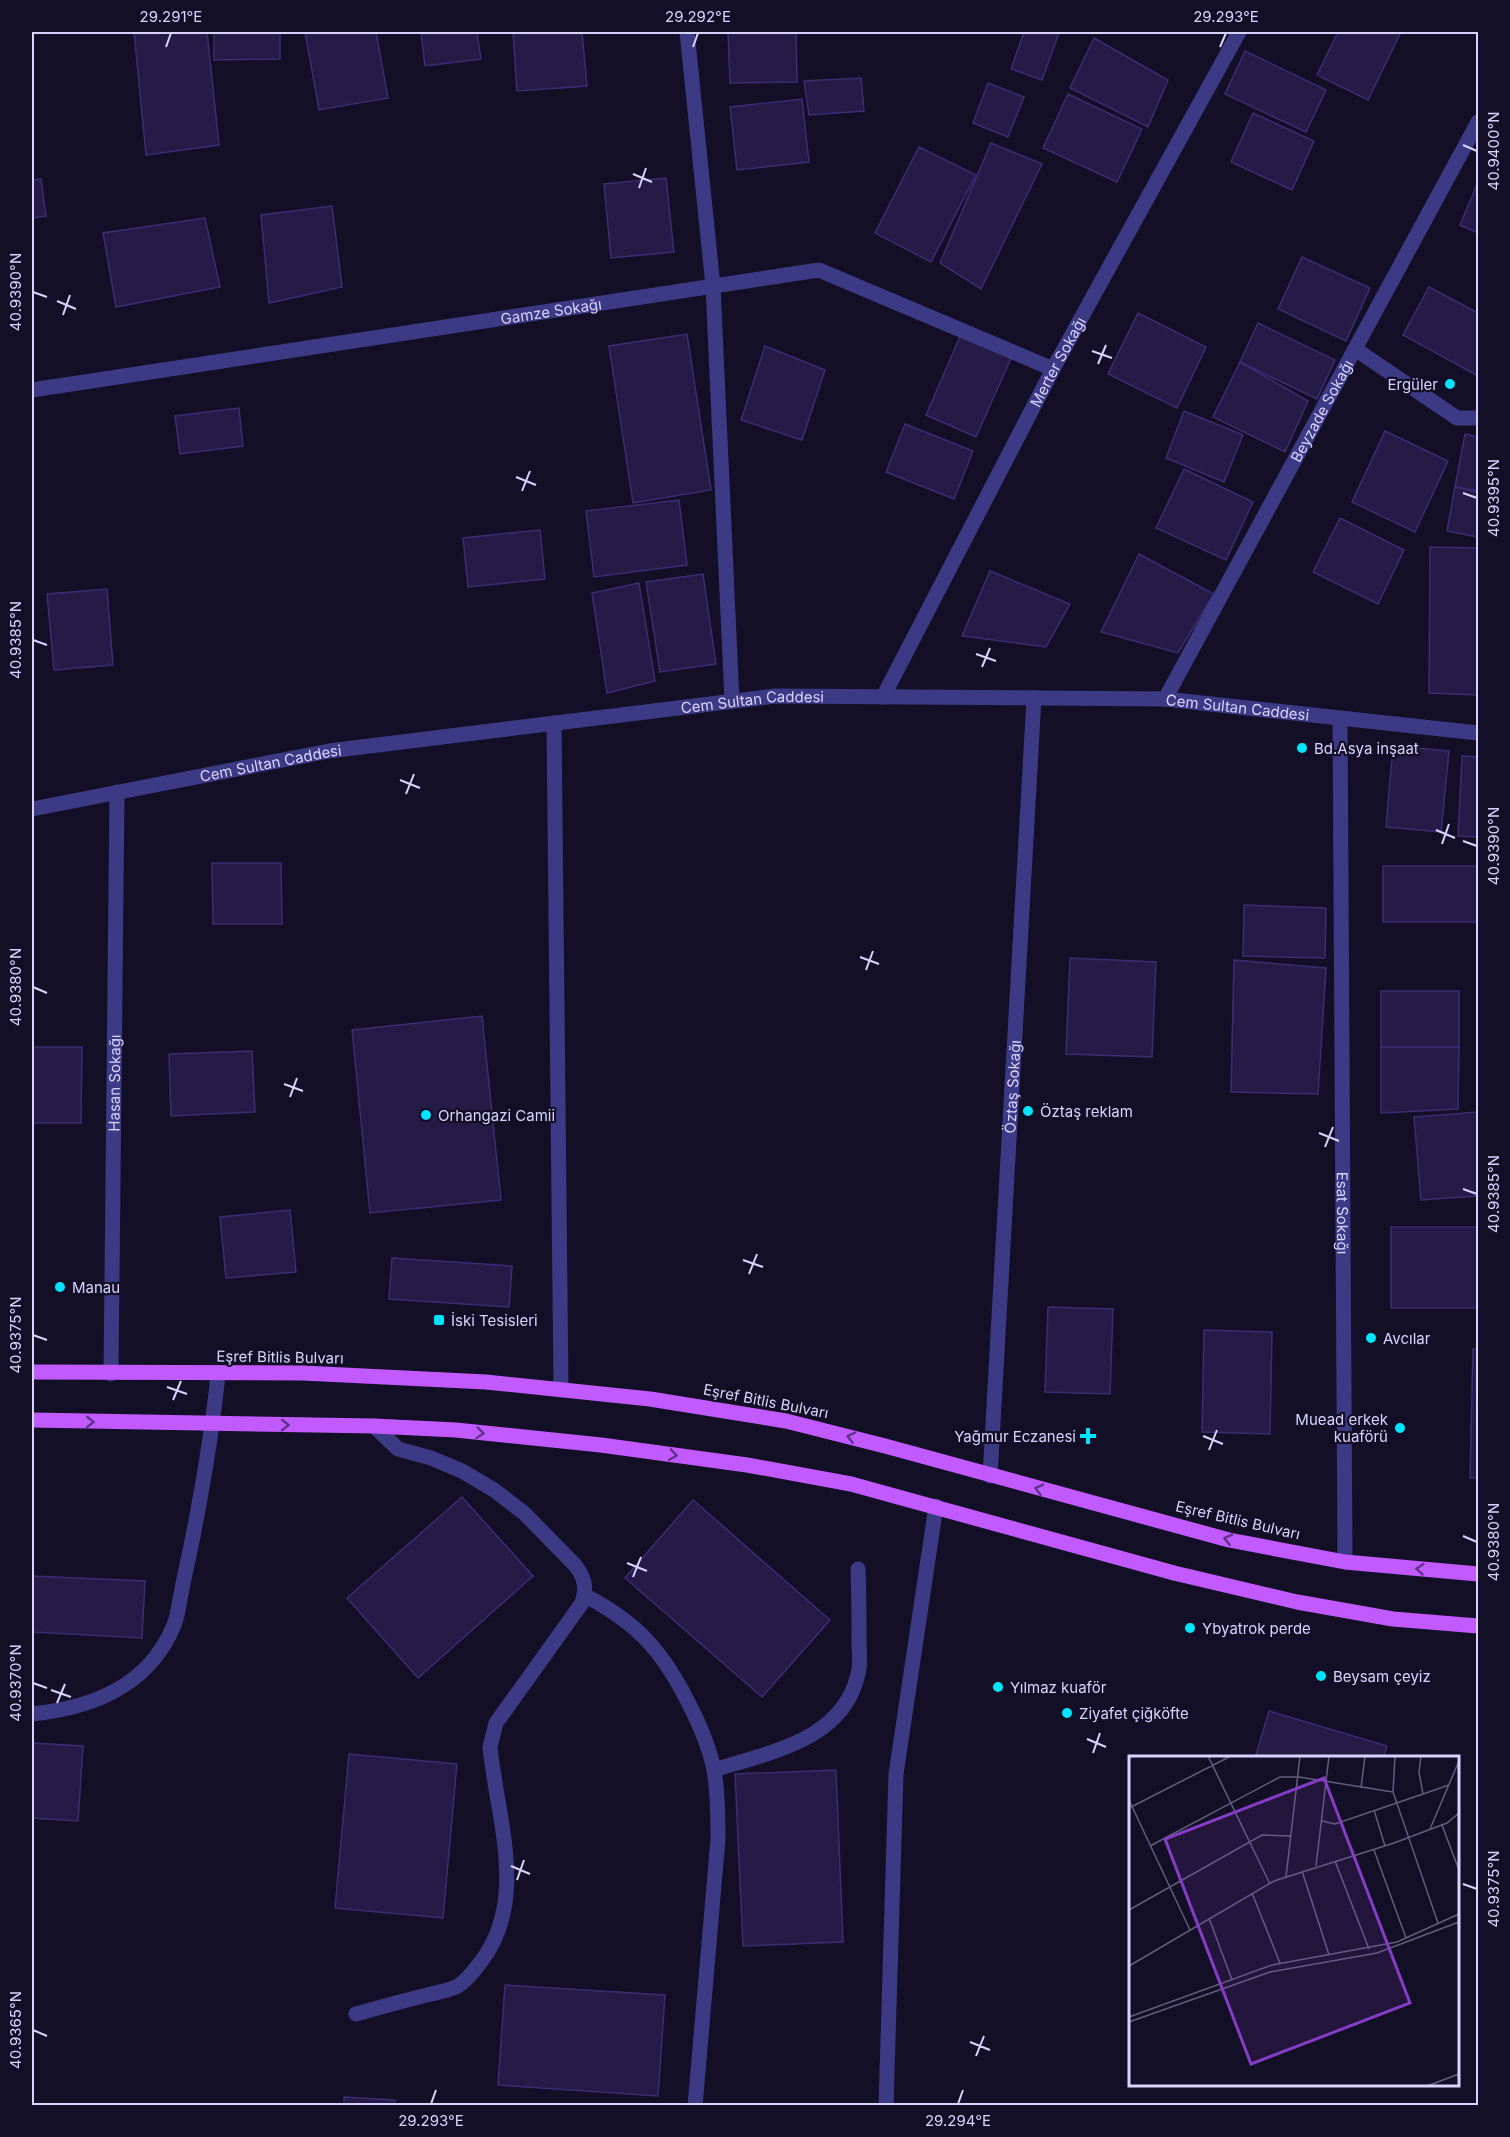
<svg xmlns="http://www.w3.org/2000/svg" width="1510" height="2137" viewBox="0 0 1510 2137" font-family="Inter,sans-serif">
<rect width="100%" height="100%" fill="#130f26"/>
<g fill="#241b47" stroke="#3b2d73" stroke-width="1.5">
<polygon points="134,32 207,32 219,145 146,155"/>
<polygon points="214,32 280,32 280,59 214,60"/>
<polygon points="305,32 376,32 388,98 319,110"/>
<polygon points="421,32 477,32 481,59 425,66"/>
<polygon points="513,32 582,32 587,86 517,91"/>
<polygon points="728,32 796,32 797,82 730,83"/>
<polygon points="1024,32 1059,33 1042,80 1011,69"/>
<polygon points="1338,32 1401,32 1368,100 1317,75"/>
<polygon points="1094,38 1168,80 1148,127 1070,88"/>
<polygon points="1245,51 1326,90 1306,132 1225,94"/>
<polygon points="861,78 864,111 809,115 804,81"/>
<polygon points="988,83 1024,97 1008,137 973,123"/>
<polygon points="1068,94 1142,129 1117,182 1043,148"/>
<polygon points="802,99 809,162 737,170 730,107"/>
<polygon points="1253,113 1314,141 1292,190 1231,162"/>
<polygon points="991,143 1042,164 981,289 940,263"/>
<polygon points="919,147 976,175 931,262 875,233"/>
<polygon points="666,178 674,252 611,258 604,184"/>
<polygon points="41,179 46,216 32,218 32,180"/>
<polygon points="1478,182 1478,233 1460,225"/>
<polygon points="332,206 342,287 269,303 261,215"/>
<polygon points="205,218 220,287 116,307 103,233"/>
<polygon points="1302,257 1370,288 1346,341 1278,309"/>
<polygon points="1429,287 1478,313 1478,376 1403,335"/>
<polygon points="1138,313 1206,347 1177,408 1108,374"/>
<polygon points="1258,323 1335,360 1317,399 1240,362"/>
<polygon points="962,332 1013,354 976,437 926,415"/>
<polygon points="687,334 711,490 633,503 609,346"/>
<polygon points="765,346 825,370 802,440 741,420"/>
<polygon points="1240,362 1308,401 1285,452 1213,417"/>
<polygon points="239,408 243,446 180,454 175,416"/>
<polygon points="1184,411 1243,435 1224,482 1166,458"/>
<polygon points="905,424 973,451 954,499 886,472"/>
<polygon points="1385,431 1448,461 1415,532 1352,502"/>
<polygon points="1465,434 1478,437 1478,491 1455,487"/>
<polygon points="1184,469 1253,502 1226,560 1156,528"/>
<polygon points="1455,487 1478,492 1478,537 1447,531"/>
<polygon points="679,500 687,565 594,577 586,511"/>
<polygon points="1340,518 1404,550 1378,604 1313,572"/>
<polygon points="540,530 545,579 468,587 463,538"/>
<polygon points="1430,547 1478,548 1478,695 1429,693"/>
<polygon points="1139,554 1214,594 1178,653 1101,632"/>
<polygon points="990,571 1070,604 1046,647 962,636"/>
<polygon points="703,574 716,664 660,672 646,582"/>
<polygon points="639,583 655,681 607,693 592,593"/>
<polygon points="107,589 113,665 54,670 47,594"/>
<polygon points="1393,746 1449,751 1441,832 1386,827"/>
<polygon points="1462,756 1478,757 1478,837 1458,836"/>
<polygon points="212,863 281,863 282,924 213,924"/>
<rect x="1383" y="866" width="95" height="56"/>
<polygon points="1244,905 1326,908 1325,958 1243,956"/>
<polygon points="1070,958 1156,962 1152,1057 1066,1054"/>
<polygon points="1234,960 1326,968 1318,1094 1231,1092"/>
<rect x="1381" y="991" width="78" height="56"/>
<polygon points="482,1016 501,1200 370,1213 352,1030"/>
<polygon points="32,1047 82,1047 81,1123 32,1123"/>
<polygon points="1381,1047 1459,1047 1458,1109 1381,1113"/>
<polygon points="252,1051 255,1112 171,1116 169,1054"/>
<polygon points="1478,1112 1478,1196 1421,1200 1414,1117"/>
<polygon points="290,1210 296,1272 226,1278 220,1217"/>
<rect x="1391" y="1227" width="87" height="81"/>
<polygon points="392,1258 512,1266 509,1307 389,1299"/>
<polygon points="1048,1307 1113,1309 1110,1394 1045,1392"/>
<polygon points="1204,1330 1272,1332 1270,1434 1202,1432"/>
<polygon points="1473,1349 1478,1349 1478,1478 1470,1478"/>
<polygon points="462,1497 533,1576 418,1678 347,1598"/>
<polygon points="693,1500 830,1620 762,1697 625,1578"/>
<polygon points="32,1576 145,1581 142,1638 32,1632"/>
<polygon points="1269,1711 1387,1746 1383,1758 1255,1758"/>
<polygon points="32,1743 83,1746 78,1821 32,1818"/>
<polygon points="349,1754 457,1764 443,1918 335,1908"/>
<polygon points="836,1770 843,1942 743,1946 735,1774"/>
<polygon points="505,1985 665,1995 658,2096 498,2085"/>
<polygon points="344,2097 395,2100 395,2106 344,2106"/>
</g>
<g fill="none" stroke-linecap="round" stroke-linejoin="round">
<g stroke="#3d3a85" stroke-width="15">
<path d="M584,1595C636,1622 662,1650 688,1702C699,1723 709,1746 714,1770C718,1793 718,1816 718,1839L695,2106"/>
<path d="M32,1714C93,1708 149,1686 174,1625C178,1615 179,1604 181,1594C185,1573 190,1552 194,1531C204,1479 213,1427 218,1374"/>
<path d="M714,1770C769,1752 843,1741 858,1674C861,1665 859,1653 859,1642C859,1618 859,1594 858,1569"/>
<path d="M356,2014C381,2007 406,2000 431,1994C439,1992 451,1990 458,1986C466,1981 474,1971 480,1963C529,1901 497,1818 490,1747L496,1723L582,1603C587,1588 585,1578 575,1565L524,1513L494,1490L462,1471L431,1458L398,1449L374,1426"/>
<polyline points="886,2106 896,1774 936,1506"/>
</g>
<g stroke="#3d3a85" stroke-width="15">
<polyline points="687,32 713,286 732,701"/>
<polyline points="1355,349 1457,418 1478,418"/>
<path id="s1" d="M32,390L819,270L1053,369"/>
<path id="s2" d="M883,697L1053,369L1239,32"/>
<path id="s3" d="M1165,699L1478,122"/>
<path id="s4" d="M1340,719L1345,1562"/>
<polyline points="554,723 561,1390"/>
<path id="s5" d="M32,809L329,751L775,696L1165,699L1478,733"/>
<path id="s6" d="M111,1374L117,792"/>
<path id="s7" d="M990,1476L1034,698"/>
</g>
<g stroke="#c25bff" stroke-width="15">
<polyline points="32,1372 303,1373 486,1382 650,1399 786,1421 885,1446 1229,1540 1345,1562 1478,1574"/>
<polyline points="32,1420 374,1426 456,1430 601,1445 747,1465 851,1484 1174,1573 1297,1602 1393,1619 1478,1626"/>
</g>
</g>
<defs><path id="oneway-chevron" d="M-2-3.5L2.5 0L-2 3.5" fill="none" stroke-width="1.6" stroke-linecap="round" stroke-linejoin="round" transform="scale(1.5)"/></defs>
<g stroke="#623188">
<use href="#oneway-chevron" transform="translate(90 1422) rotate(1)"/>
<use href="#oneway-chevron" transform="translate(285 1425) rotate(1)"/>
<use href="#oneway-chevron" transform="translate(480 1433) rotate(6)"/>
<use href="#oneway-chevron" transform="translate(851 1437) rotate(-166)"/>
<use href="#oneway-chevron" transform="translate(673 1455) rotate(8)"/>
<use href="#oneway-chevron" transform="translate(1039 1489) rotate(-165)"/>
<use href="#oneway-chevron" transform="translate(1228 1539) rotate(-167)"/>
<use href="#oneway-chevron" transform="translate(1420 1569) rotate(-175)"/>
</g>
<path fill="none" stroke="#d9d4ff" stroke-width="2" d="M166,47L171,33M693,47L698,33M1220,47L1226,33M1463,145L1477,151M633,174L652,182M639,188L646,168M33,292L47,297M57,301L76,309M63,315L70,295M1092,351L1112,358M1098,364L1106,345M516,477L536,485M522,491L530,471M1463,493L1477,498M33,640L47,645M976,654L996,661M982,667L990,648M400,780L420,788M406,794L414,774M1436,830L1455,838M1463,841L1477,846M1442,844L1449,824M860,957L879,964M866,970L873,951M33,987L47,993M284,1084L303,1091M290,1097L297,1078M1319,1133L1339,1141M1325,1147L1333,1127M1463,1189L1477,1194M743,1260L763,1267M749,1274L757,1254M33,1335L47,1340M167,1387L187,1394M173,1400L181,1381M1203,1436L1223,1444M1209,1450L1217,1430M1463,1536L1477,1542M627,1563L647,1571M633,1577L641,1557M33,1683L47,1688M51,1690L71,1697M57,1703L65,1684M1087,1739L1106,1747M1093,1753L1100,1733M511,1866L530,1874M517,1880L524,1860M1463,1884L1477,1889M33,2030L47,2036M970,2042L990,2050M976,2056L984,2036M431,2104L436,2090M958,2104L963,2090"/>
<g fill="#00e5ff" stroke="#130f26" stroke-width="2">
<circle cx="1450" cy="384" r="6"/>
<circle cx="1302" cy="748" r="6"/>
<circle cx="1028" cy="1111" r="6"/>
<circle cx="426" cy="1115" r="6"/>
<circle cx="60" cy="1287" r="6"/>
<rect x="433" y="1314" width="12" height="12" rx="3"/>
<circle cx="1371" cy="1338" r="6"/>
<circle cx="1400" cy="1428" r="6"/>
<path d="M1085 1427h6v6h6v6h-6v6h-6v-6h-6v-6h6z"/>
<circle cx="1190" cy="1628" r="6"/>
<circle cx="1321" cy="1676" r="6"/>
<circle cx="998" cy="1687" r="6"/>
<circle cx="1067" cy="1713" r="6"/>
</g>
<g text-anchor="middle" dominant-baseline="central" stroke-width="4.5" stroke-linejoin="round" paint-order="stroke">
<g font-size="15" fill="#d9d4ff" stroke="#130f26">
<text stroke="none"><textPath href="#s1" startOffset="525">Gamze Sokağı</textPath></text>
<text stroke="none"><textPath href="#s2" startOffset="378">Merter Sokağı</textPath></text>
<text stroke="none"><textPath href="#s3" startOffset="328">Beyzade Sokağı</textPath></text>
<text stroke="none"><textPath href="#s5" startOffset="729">Cem Sultan Caddesi</textPath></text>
<text stroke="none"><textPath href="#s5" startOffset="1215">Cem Sultan Caddesi</textPath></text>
<text stroke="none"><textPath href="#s5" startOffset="243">Cem Sultan Caddesi</textPath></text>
<text stroke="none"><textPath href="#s6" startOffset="291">Hasan Sokağı</textPath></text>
<text stroke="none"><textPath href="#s7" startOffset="390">Öztaş Sokağı</textPath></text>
<text stroke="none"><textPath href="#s4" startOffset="494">Esat Sokağı</textPath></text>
<text transform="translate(280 1357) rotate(1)">Eşref Bitlis Bulvarı</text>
<text transform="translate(766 1401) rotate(11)">Eşref Bitlis Bulvarı</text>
<text transform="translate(1238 1520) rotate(13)">Eşref Bitlis Bulvarı</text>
</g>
<g font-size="15" fill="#d9d4ff" stroke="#130f26" text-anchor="start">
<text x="1438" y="384" text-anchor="end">Ergüler</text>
<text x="1314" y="748">Bd.Asya inşaat</text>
<text x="1040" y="1111">Öztaş reklam</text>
<text x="438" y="1115">Orhangazi Camii</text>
<text x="72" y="1287">Manau</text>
<text x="451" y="1320">İski Tesisleri</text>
<text x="1383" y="1338">Avcılar</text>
<text x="1388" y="1419" text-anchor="end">Muead erkek<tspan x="1388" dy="17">kuaförü</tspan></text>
<text x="1076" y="1436" text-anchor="end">Yağmur Eczanesi</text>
<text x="1202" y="1628">Ybyatrok perde</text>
<text x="1333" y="1676">Beysam çeyiz</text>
<text x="1010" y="1687">Yılmaz kuaför</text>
<text x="1079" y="1713">Ziyafet çiğköfte</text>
</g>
</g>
<g transform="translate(1129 1756)">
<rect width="330" height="330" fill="#130f26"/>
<path fill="none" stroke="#625e7d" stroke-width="1.5" d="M79,0L141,128M266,0L264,36L309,167M292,0L290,16L294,38L320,29M232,32L236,0M0,44L61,174M2,51L102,0M245,54L256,90M193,65L206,68L294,38M313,69L330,114M301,73L330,5M21,90L151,21H170L264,36M245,94L277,182M206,105L240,193M187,110L200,0M173,115L200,199M157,121L171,0M123,137L151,207M0,154L133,79L162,80M80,162L103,224M0,210L145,125L265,87L318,67L330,57M0,261L143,209L268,186L330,158M0,266L141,216L248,197L330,166M298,330L330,318"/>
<path fill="#843dc5" fill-opacity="0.15" stroke="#843dc5" stroke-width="3" d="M195,22L281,247L122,308L36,83Z"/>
<rect width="330" height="330" fill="none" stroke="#d9d4ff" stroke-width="3"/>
</g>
<rect width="1510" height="2137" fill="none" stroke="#130f26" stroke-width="66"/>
<rect x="33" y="33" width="1444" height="2071" fill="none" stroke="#d9d4ff" stroke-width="2"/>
<g font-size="15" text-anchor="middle" fill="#d9d4ff">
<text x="171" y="22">29.291°E</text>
<text x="698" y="22">29.292°E</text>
<text x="1226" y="22">29.293°E</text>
<text transform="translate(1494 151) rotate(-90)" y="5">40.9400°N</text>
<text transform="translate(16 292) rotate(-90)" y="5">40.9390°N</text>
<text transform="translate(1494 498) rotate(-90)" y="5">40.9395°N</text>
<text transform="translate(16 640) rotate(-90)" y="5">40.9385°N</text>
<text transform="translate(1494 846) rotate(-90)" y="5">40.9390°N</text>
<text transform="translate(16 987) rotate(-90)" y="5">40.9380°N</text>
<text transform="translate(1494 1194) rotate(-90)" y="5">40.9385°N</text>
<text transform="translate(16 1335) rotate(-90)" y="5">40.9375°N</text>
<text transform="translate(1494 1542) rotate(-90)" y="5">40.9380°N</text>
<text transform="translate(16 1683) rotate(-90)" y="5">40.9370°N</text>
<text transform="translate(1494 1889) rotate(-90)" y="5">40.9375°N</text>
<text transform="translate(16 2030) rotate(-90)" y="5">40.9365°N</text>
<text x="431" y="2126">29.293°E</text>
<text x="958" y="2126">29.294°E</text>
</g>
</svg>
